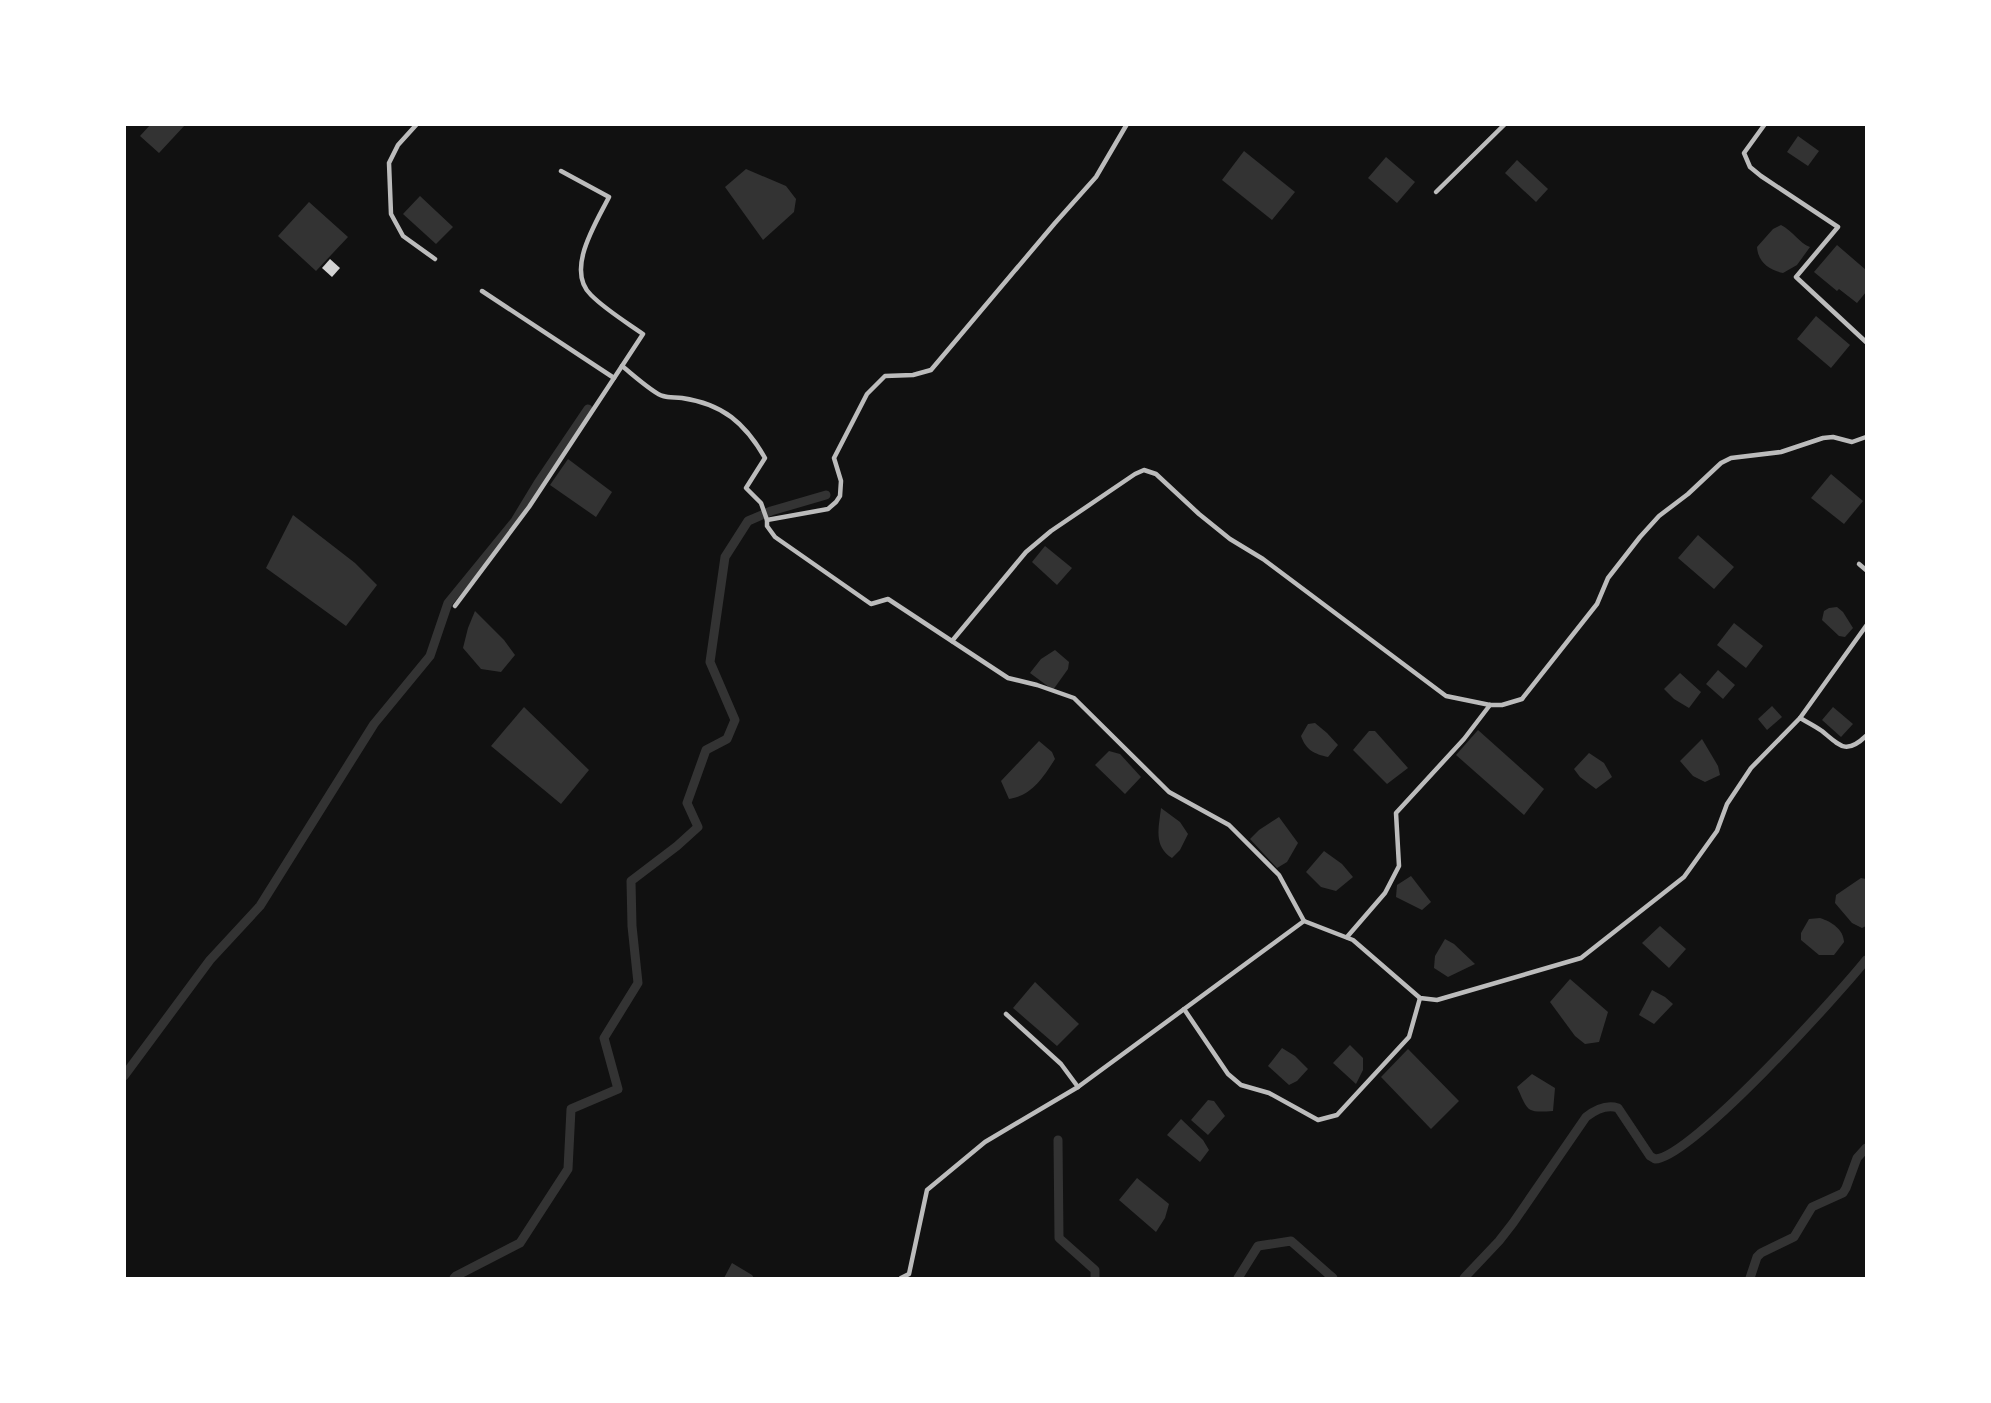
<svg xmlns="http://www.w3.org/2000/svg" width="1991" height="1403" viewBox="0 0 1991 1403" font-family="'Fira Sans',sans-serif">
<rect width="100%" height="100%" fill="#111"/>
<g fill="#333">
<polygon points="151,124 185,124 185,125 159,153 140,136"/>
<polygon points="1798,136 1819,151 1808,166 1787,152"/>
<polygon points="1244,151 1295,192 1272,220 1222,180"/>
<polygon points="1386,157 1415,182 1397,203 1368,178"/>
<polygon points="1517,160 1548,189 1536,202 1505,173"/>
<polygon points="746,169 786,186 796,199 794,212 763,240 725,187"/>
<polygon points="420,196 453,227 436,244 403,214"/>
<polygon points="309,202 348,237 316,271 278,236"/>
<path d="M1781,225C1793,231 1799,243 1810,247L1797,265L1783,273C1769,270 1758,262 1757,247L1773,229Z"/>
<polygon points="1837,245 1866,270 1866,292 1857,303 1839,289 1837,291 1814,272"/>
<polygon points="1816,316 1850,345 1831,368 1797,339"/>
<polygon points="568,459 612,492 596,517 550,485"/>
<polygon points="1831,474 1863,501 1844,524 1811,498"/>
<polygon points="293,515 355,563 377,585 346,626 266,568"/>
<polygon points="1698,535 1734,567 1714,589 1678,558"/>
<polygon points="1045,546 1072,568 1057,585 1032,562"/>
<polygon points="1837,607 1843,612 1853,628 1845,637 1839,636 1822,620 1824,611 1829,608"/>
<polygon points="475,611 504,640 515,655 501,672 481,669 463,648 468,628"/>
<polygon points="1734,623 1763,646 1746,668 1717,645"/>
<polygon points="1055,650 1069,662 1068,669 1053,690 1030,673 1041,659"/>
<polygon points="1718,670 1735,685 1723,699 1706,684"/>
<polygon points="1680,673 1701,692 1689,708 1674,699 1664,689"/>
<polygon points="1772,706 1782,717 1767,730 1758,719"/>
<polygon points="524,707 589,770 561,804 491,746"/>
<polygon points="1833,707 1853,724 1841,737 1822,720"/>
<path d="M1315,723L1327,733L1338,745L1328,757C1314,754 1306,750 1301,736L1308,724Z"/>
<polygon points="1478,730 1544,789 1524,815 1456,755"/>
<polygon points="1369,731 1375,731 1408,768 1387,784 1353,750"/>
<polygon points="1702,739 1718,766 1720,775 1705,782 1693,776 1680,761"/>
<path d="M1039,741L1052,752L1055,759C1044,776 1032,796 1009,799L1001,781Z"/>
<polygon points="1109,751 1120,754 1141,777 1125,794 1095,765"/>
<polygon points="1589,753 1604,763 1612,777 1596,789 1580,777 1574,769"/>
<path d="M1161,808L1180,822L1188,834L1180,850L1172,858C1153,846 1159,827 1161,808Z"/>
<polygon points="1279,817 1298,843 1287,862 1277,868 1250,839 1259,830"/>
<polygon points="1324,851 1342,864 1353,877 1336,891 1321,887 1306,872"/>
<polygon points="1411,876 1431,902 1422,910 1396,897 1397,885"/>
<polygon points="1861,878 1866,879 1866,926 1862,928 1852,923 1835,903 1836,895"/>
<path d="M1820,918C1832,922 1843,929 1844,942L1834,955H1819L1801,940V933L1809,919Z"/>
<polygon points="1660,926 1686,949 1669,968 1642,943"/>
<polygon points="1445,939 1454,944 1475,964 1448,977 1434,968 1435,956"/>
<polygon points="1570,979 1608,1012 1599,1042 1585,1044 1575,1036 1550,1002"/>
<polygon points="1035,982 1079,1024 1057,1046 1013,1008"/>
<polygon points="1652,990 1665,997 1673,1004 1654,1024 1639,1015"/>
<polygon points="1350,1045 1363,1058 1363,1070 1356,1084 1333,1063"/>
<polygon points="1282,1048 1295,1056 1308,1069 1297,1081 1289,1085 1268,1066"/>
<polygon points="1408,1049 1459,1101 1431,1129 1381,1077"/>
<path d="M1532,1074L1555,1088L1553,1111C1526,1113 1528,1111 1517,1087Z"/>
<polygon points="1208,1100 1214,1101 1225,1116 1208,1135 1191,1120"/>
<polygon points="1181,1119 1203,1140 1209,1150 1200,1162 1167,1135"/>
<polygon points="1137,1178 1169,1204 1165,1218 1156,1232 1119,1200"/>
<polygon points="732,1263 752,1275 754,1278 724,1278"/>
</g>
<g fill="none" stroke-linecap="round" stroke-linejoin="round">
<g stroke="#333" stroke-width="9">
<polyline points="124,1076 210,960 260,906 374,724 430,656 448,603 515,521 538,483 588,409"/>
<polyline points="1058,1140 1059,1238 1095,1270 1095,1278"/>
<polyline points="454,1278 456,1276 520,1243 568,1169 571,1109 618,1089 604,1038 638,983 632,926 631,881 677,846 698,827 687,803 706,750 727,739 735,720 710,662 725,557 748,521 771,511 826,495"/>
<polyline points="1238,1278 1258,1246 1291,1241 1333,1278"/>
<path d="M1464,1278L1499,1241L1513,1223L1586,1117C1595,1110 1606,1104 1618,1108L1650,1156L1655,1159C1691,1158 1838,995 1866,960"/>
<polyline points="1750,1278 1757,1257 1761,1253 1794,1237 1812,1207 1843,1193 1846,1188 1857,1158 1866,1148"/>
</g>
</g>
<polygon fill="#d3d3d3" points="330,259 340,268 332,277 322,268"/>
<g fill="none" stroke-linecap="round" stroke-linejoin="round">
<g stroke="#bcbcbc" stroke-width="4.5">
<polyline points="417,124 398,145 389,163 391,214 403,236 435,259"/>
<polyline points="1765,124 1744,153 1750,167 1761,176 1838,227 1796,277 1866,342"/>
<path d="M561,171L609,197C596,223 565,270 591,295C606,310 626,322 643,334L622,366C631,373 654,394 663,396C669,398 676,397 682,398C723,404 745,423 765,458L746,488L761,503L767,520V526L775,537L871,604L888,599L1008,678L1037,685L1074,698L1169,792L1229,825L1279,875L1304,921"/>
<polyline points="1436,192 1505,124"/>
<polyline points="482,291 614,378"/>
<polyline points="767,520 828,509 836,502 840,496 841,481 834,458 867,394 885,376 913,375 931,370 1055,223 1096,177 1127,124"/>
<polyline points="1859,564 1866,570"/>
<polyline points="455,606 529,507 622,366"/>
<polyline points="952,641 1026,552 1051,531 1135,474 1144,470 1156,474 1199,514 1230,539 1263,559 1446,696 1490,705 1502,705 1522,699 1597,604 1608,578 1640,537 1659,516 1688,494 1721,463 1731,458 1781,452 1823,438 1833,437 1852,442 1866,437"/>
<polyline points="1800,718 1866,626"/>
<polyline points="1347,937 1385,893 1399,866 1396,813 1464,739 1490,705"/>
<polyline points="1184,1009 1228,1074 1241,1085 1269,1093 1318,1120 1337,1115 1409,1037 1420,998"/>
<polyline points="1006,1014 1061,1064 1078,1087"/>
<path d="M901,1278L909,1274L927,1190L985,1142L1078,1087L1304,921L1353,940L1420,998L1437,1000L1581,958L1684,877L1717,831L1727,804L1751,768L1800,718C1807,722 1815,726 1822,731C1840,746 1846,755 1866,736"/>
</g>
</g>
<rect width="1991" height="1403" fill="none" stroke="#ffffff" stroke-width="252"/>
</svg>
